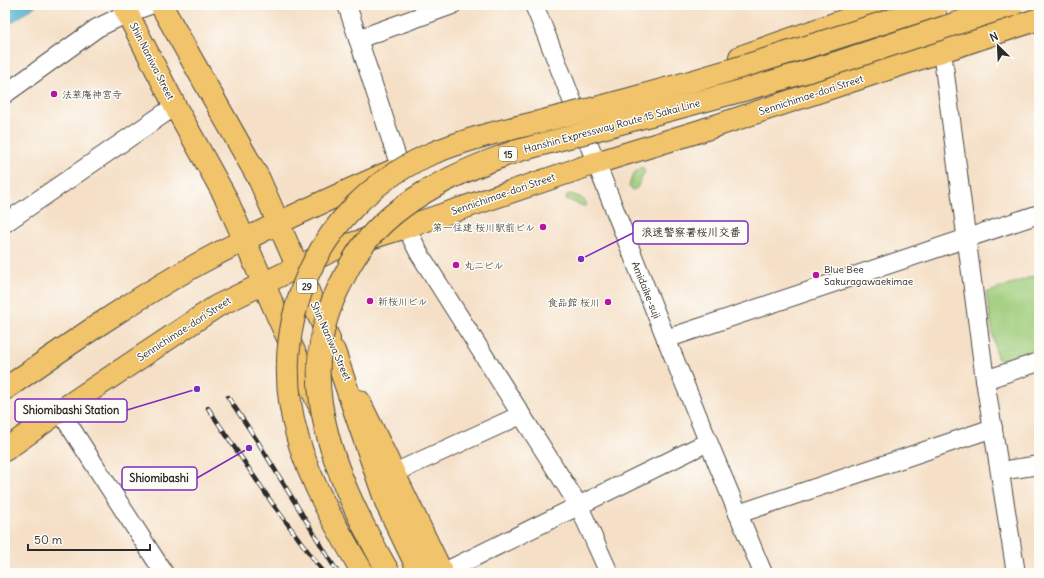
<svg xmlns="http://www.w3.org/2000/svg" width="1044" height="578" viewBox="0 0 1044 578" font-family="Delius,'Klee One',sans-serif">
<rect width="100%" height="100%" fill="#fdfcf7"/>
<filter id="ink" filterUnits="userSpaceOnUse"><feTurbulence type="fractalNoise" baseFrequency=".025" numOctaves="2"/><feDisplacementMap in="SourceGraphic" scale="8" xChannelSelector="R" yChannelSelector="G"/><feConvolveMatrix kernelMatrix="1 2 1 2 8 2 1 2 1" color-interpolation-filters="sRGB"/></filter>
<filter id="wash" filterUnits="userSpaceOnUse"><feTurbulence type="fractalNoise" baseFrequency=".012" numOctaves="4" result="noise"/><feDisplacementMap in="SourceGraphic" scale="16" xChannelSelector="R" yChannelSelector="G"/><feGaussianBlur stdDeviation="0.9" result="paint"/><feColorMatrix in="noise" values="0 0 0 0 0 0 0 0 0 0 0 0 0 0 0 0 0 1.4 0 .05"/><feComposite in="paint" operator="in"/></filter>
<g filter="url(#wash)">
<rect width="100%" height="100%" fill="#f5e0c7"/>
<g fill="#9ecc7a" stroke="#647c52">
<path d="M642,167L645,171L637,188L633,190L629,187C631,178 633,171 642,167Z"/>
<path d="M570,194C577,196 585,198 587,205L583,206L566,199L567,195Z"/>
<polygon points="1039,274 1039,350 1003,361 997,358 986,293"/>
</g>
<polygon fill="#55b4d4" stroke="#407080" points="5,5 38,5 34,7 5,27"/>
</g>
<g filter="url(#ink)">
<g fill="none" stroke-linecap="round" stroke-linejoin="round">
<g stroke="#494642" stroke-width="20">
<g id="minor">
<polyline points="347,5 400,167"/>
<path d="M534,5C562,72 587,141 614,208C662,330 712,452 763,573"/>
<polyline points="936,5 985,380 1016,573"/>
<polyline points="358,39 452,5"/>
<polyline points="5,94 97,28 128,13 150,5"/>
<polyline points="5,223 175,106"/>
<polyline points="406,227 419,253 579,506 609,573"/>
<polyline points="666,339 1039,214"/>
<polyline points="985,380 1039,362"/>
<polyline points="60,411 164,573"/>
<polyline points="1000,471 1039,465"/>
<polyline points="394,473 521,415"/>
<polyline points="738,514 993,428"/>
<polyline points="442,573 708,442"/>
</g>
</g>
<g stroke="#494642" stroke-width="24">
<g id="major">
<polyline points="123,5 175,106 226,198 279,319 321,409"/>
<polyline points="161,5 259,179 329,339"/>
<polyline points="740,57 888,5"/>
<path d="M5,389C68,345 131,301 198,264C261,230 326,200 392,171"/>
<polyline points="359,401 442,573"/>
<polyline points="5,450 60,411 217,306 335,249 406,227 596,163 700,131 1039,19"/>
</g>
</g>
<g stroke="#494642" stroke-width="24">
<polyline id="highway" points="334,351 387,505 420,573"/>
</g>
<use href="#minor" stroke="#fff" stroke-width="18"/>
<use href="#major" stroke="#f1c36a" stroke-width="22"/>
<use href="#highway" stroke="#f1c36a" stroke-width="22"/>
<g stroke="#2b2b2b" stroke-width="4.5">
<g id="rail">
<polyline points="228,397 258,442 338,573"/>
<polyline points="208,408 272,503 324,573"/>
</g>
</g>
<use href="#rail" stroke="#fdfcf7" stroke-width="3" stroke-dasharray="9" stroke-linecap="butt"/>
<g stroke="#494642" stroke-width="24" stroke-linecap="butt">
<g id="highway-bridge">
<path d="M363,573C338,530 312,487 298,439C264,324 317,207 426,156C462,140 500,131 539,122C570,114 602,107 633,98C736,70 837,38 938,5"/>
<path d="M389,573C359,520 330,464 321,403C315,364 321,324 338,289C343,280 347,270 352,262C385,204 456,172 517,151L744,90L839,62L1012,5"/>
</g>
</g>
<use href="#highway-bridge" stroke="#f1c36a" stroke-width="22"/>
</g>
</g>
<g fill="#b5179e" stroke="#fdfcf7" stroke-width="1.5">
<circle cx="54" cy="94" r="4"/>
<circle cx="543" cy="227" r="4"/>
<circle cx="456" cy="265" r="4"/>
<circle cx="816" cy="275" r="4"/>
<circle cx="370" cy="301" r="4"/>
<circle cx="608" cy="302" r="4"/>
</g>
<g text-anchor="middle" dominant-baseline="central" stroke-width="3" stroke-linejoin="round" paint-order="stroke">
<g fill="#fdfcf7" stroke="#6a6a68" stroke-width="1">
<rect x="499" y="147" width="18" height="14" rx="3"/>
<rect x="297" y="279" width="20" height="14" rx="3"/>
</g>
<g font-size="9" font-weight="bold" fill="#2b2b2b">
<text x="508" y="154">15</text>
<text x="307" y="286">29</text>
</g>
<g font-size="10" fill="#2b2b2b" stroke="#fdfcf7">
<text transform="translate(152 61) rotate(63)">Shin Naniwa Street</text>
<text transform="translate(811 95) rotate(-18)">Sennichimae-dori Street</text>
<text transform="translate(612 126) rotate(-15)">Hanshin Expressway Route 15 Sakai Line</text>
<text transform="translate(503 194) rotate(-19)">Sennichimae-dori Street</text>
<text transform="translate(646 290) rotate(68)">Amidaike-suji</text>
<text transform="translate(184 329) rotate(-33)">Sennichimae-dori Street</text>
<text transform="translate(331 341) rotate(66)">Shin Naniwa Street</text>
</g>
<g font-size="10" fill="#2b2b2b" stroke="#fdfcf7" text-anchor="start">
<text x="62" y="94">法華庵神宮寺</text>
<text x="535" y="227" text-anchor="end">第一住建 桜川駅前ビル</text>
<text x="464" y="265">丸二ビル</text>
<text x="824" y="269">Blue Bee<tspan x="824" dy="12">Sakuragawaekimae</tspan></text>
<text x="378" y="301">新桜川ビル</text>
<text x="600" y="302" text-anchor="end">食品館 桜川</text>
</g>
</g>
<path fill="none" stroke="#7b2cbf" stroke-width="1.5" d="M581 259L633 233M197 389L127 410M249 448L197 478"/>
<g fill="#7b2cbf" stroke="#fdfcf7" stroke-width="1.5">
<circle cx="581" cy="259" r="4"/>
<circle cx="197" cy="389" r="4"/>
<circle cx="249" cy="448" r="4"/>
</g>
<g fill="#fdfcf7" stroke="#7b2cbf" stroke-width="1.5">
<rect x="633" y="221" width="115" height="23" rx="4"/>
<rect x="15" y="399" width="112" height="23" rx="4"/>
<rect x="122" y="467" width="75" height="23" rx="4"/>
</g>
<g font-size="11" text-anchor="middle" font-weight="bold" fill="#2b2b2b">
<text x="691" y="236">浪速警察署桜川交番</text>
<text x="71" y="414">Shiomibashi Station</text>
<text x="159" y="482">Shiomibashi</text>
</g>
<rect width="1044" height="578" fill="none" stroke="#fdfcf7" stroke-width="20"/>
<g transform="translate(998 46) rotate(336)" stroke="#fdfcf7" stroke-width="3" paint-order="stroke">
<path d="M0-3L7 15L0 10L-7 15Z" fill="#2b2b2b"/>
<text y="-6" font-size="11" font-weight="bold" text-anchor="middle" fill="#2b2b2b">N</text>
</g>
<path d="M28 544v6h122v-6" fill="none" stroke="#2b2b2b" stroke-width="2"/>
<text x="34" y="544" font-size="12" fill="#2b2b2b" stroke="#fdfcf7" stroke-width="3" paint-order="stroke">50 m</text>
</svg>
